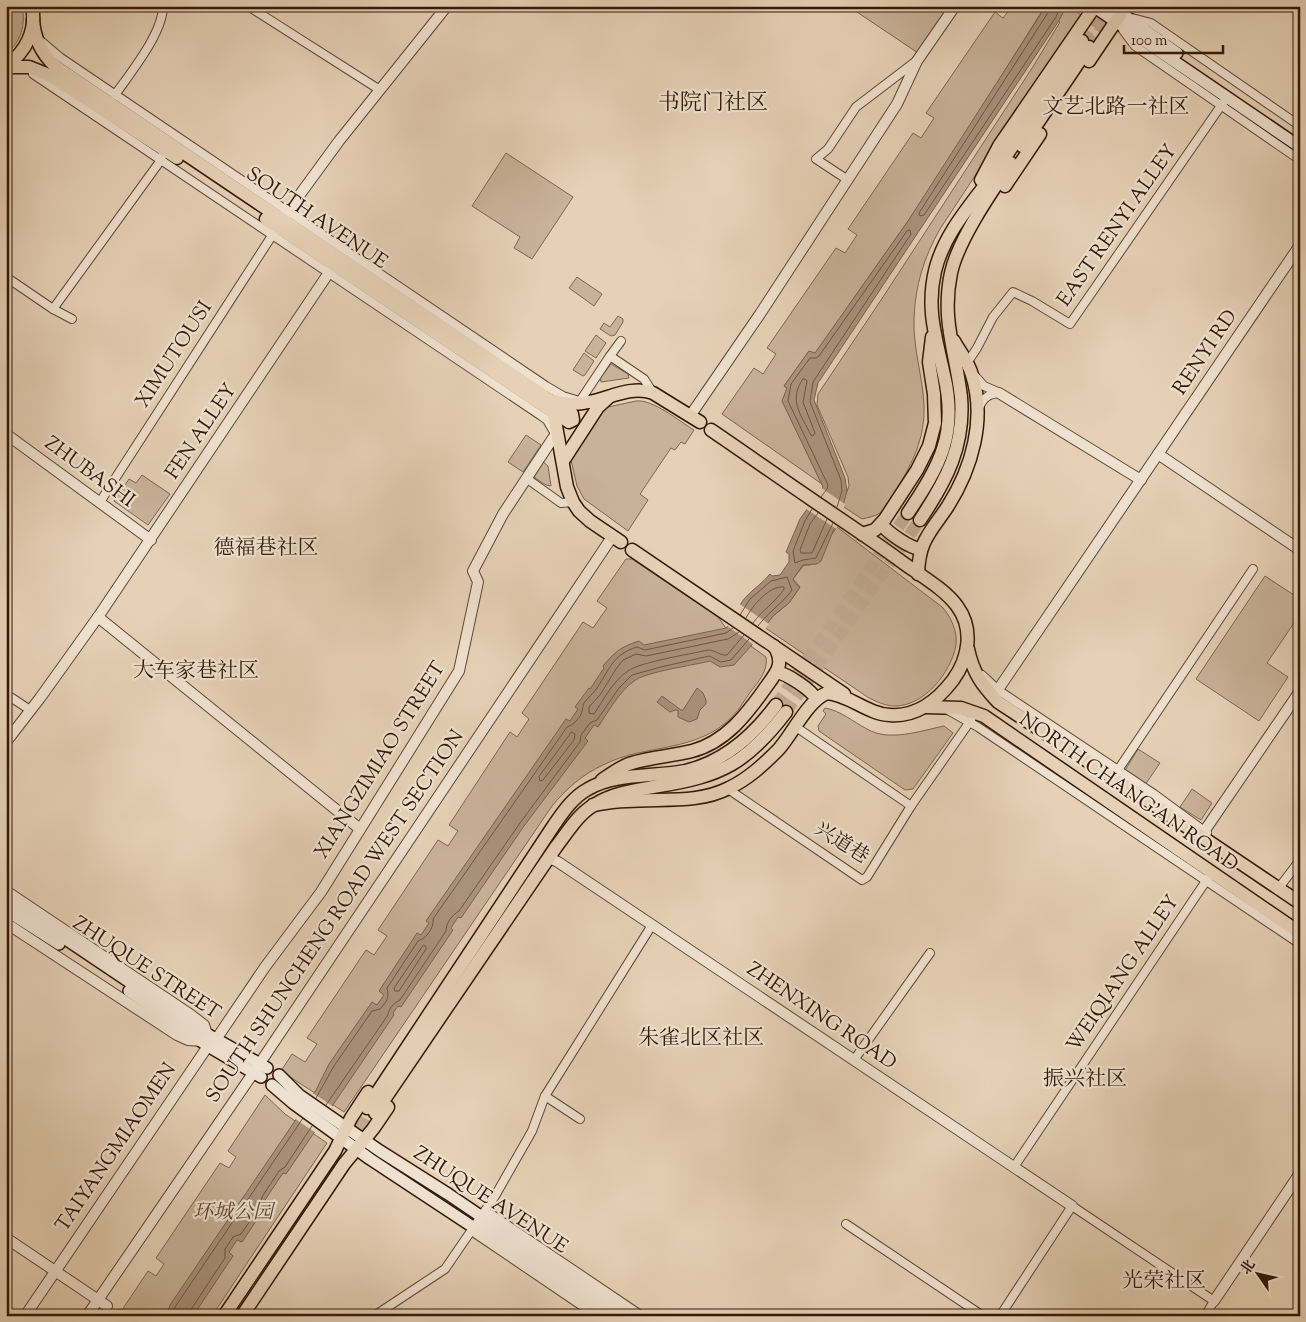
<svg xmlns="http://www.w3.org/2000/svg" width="1306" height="1322" viewBox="0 0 1306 1322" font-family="'Sorts Mill Goudy','Noto Serif SC',serif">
<rect width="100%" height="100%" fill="#e6d1b6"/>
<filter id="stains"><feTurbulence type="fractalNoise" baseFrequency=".004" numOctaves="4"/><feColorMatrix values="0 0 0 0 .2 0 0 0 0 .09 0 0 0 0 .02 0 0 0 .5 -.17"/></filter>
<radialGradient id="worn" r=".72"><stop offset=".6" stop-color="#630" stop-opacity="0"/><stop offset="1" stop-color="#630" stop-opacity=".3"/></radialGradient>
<g fill="#c8b298" stroke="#7e6550">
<path d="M6,6H22C26,25 21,42 6,54Z"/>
<polygon points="848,6 950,6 918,53"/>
<polygon points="1012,6 1045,6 957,148 908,221 815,354 809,351 784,386 787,388 783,402 822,484 722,414 754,368 763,374 776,354 767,348 836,248 845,253 857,235 848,229 913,133 921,138 934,118 926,113 995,12 1003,18"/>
<path d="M1063,6H1069L1081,15L940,229C924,257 915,286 914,319C913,349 923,377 924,406C925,437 913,463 897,488C892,495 886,507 880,513C876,516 867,518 862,519L844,507L842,503L849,486L848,477L817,405L818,394L883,297L1034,65L1060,22L1057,20Z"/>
<polygon points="506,153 573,197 532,259 514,248 520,237 472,206"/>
<polygon points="577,277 602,294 594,306 569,288"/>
<polygon points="618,316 623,319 623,322 615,335 611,336 600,329 604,323 610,327"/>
<polygon points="596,335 606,343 596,358 585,351"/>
<polygon points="584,353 594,361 585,375 583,376 573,370"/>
<polygon points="611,364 628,374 629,378 601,382 600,378"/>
<path d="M636,401C653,399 679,421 694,430L685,444L681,442L675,450L671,448L640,494L648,500L628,531L584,499L577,486L570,456L603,408Z"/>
<polygon points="526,435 541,445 523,472 508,462"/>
<polygon points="542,461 548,466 551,486 546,485 535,478 534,474"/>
<polygon points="142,475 170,494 148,525 114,501 129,479 136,483"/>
<path d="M837,527L942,607C951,616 958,633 956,645C951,673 924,706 895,706C886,706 877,702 869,698L764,627L773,616L789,603L800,587L793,579L804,565H810Z"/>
<path d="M626,559H632L718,617L726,628L766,657C768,671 759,681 751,691C745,699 740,709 733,716C696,754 646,743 603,765C583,774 566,789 552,806L344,1112L281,1071L292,1054L305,1062L317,1044L307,1038L366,950L374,955L387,936L378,930L438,840L448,846L458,831L449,825L510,732L517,737L529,719L522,713L583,622L593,628L607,608L597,601Z"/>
<polygon points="1265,576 1300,599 1300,614 1267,663 1288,677 1259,721 1196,679"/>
<path d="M825,708C841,711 852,721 867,729C889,742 920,731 944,726L953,733L913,789L905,790L819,731L818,726L826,714L823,711Z"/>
<polygon points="1138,749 1160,763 1145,785 1124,772"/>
<polygon points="1192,789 1212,803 1201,820 1180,807"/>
<polygon points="265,1095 285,1114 327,1143 212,1316 118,1316 148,1271 156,1276 164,1264 156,1258 220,1163 229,1168 236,1157 228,1151"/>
</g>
<g fill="#a9927a" stroke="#7a614c">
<path d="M1046,6H1066L1060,19L818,383L814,400L845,478L847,491L837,527L834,529L821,561L817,564L803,565L793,579L796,584L800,587L789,603L773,616L751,646L734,665L720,667L710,661C694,665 645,672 634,681C619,692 608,712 598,727L594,725L585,738L588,741L524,826L461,918L458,917L451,928L453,930L401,1007L398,1006L393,1013L394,1015L286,1174L283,1173L265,1200L268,1203L242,1242L237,1240L229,1252L233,1256L193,1316H166L170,1305L316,1090L329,1064L372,1002L377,1005L384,995L379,991L417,933L421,935L429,923L426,921L566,719L570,721L578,709L575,707L589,688L590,689L604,668L603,666C615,652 620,647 639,641L644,645L726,628C735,620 737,606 746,597C753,589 763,583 770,574L772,576L780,575L789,562V554L786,552L800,519L823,487L782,401L787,388L784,386L809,351L815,353L908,221Z"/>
<polygon points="697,688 703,693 706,700 706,704 700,710 697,719 689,722 678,717 678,710 675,710 670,712 657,702 662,696 681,710 683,710"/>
</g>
<g fill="#e6d1b6">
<polygon points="820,487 845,504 840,523 836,529 805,508"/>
<polygon points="738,603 769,624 754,645 726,625"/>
<polygon points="311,1092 334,1107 316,1133 294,1118"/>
</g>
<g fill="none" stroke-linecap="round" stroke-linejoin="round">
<g stroke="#6e5540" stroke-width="1">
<polyline points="1050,6 1049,11 919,213 920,216 924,215 1056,17 1060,6"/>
<path d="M803,379H805L807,381L803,402L815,433L813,436L811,435C801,415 788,400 803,379Z"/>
<polyline points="821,497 827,489 828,485 788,401 791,384 810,358 816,358 819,356 907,231 910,230 911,234 813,382 810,402 841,480 842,491 837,507"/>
<polyline points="812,509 805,521 793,551 795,563 803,560 816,558 833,523"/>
<polyline points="818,513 810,524 800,550 801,553 812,553 827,519"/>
<path d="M740,615L750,599L771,581L787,577L792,590C782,604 768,612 758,626"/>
<path d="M746,618C752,606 770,585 784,587V589C776,602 762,610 753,623"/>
<path d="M739,632L728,639L646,656L636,654L623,660L616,669L600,695L589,707V713L594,714C604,699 613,681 628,671C640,662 691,654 708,650C716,650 720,656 727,655L744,635"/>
<polygon points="572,732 575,734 574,740 543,780 540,781 539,777"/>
<polygon points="424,945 426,947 426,949 399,991 395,991 394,988 422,947"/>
<path d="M316,1098L334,1066L372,1011L380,1009C388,1000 389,998 387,988L418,941C427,938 434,928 433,919L567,727C573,725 581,718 582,711C583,708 583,705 584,703C588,697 593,694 597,688C609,670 613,654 637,647L645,650L726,633L733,628"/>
<path d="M326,1105L388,1015C389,1008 394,1003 400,1000L446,931C446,923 452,915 459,911L520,823L580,742L581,735L590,723L597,720L619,688L632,675L661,667L709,656L721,662L731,660L749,639"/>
<polyline points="171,1316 175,1307 303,1118"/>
<polyline points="189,1316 190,1311 225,1258 225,1249 233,1237 241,1234 261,1205 262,1197 279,1171 285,1167 312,1126"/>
</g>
<g stroke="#c2ac93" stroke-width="12" stroke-dasharray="12 6" stroke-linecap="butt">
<polyline points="1082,41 1105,6"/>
<polyline points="1089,47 1116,7"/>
<polyline points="776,705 908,513"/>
<polyline points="786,712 920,520"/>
<polyline points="346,1142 367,1108"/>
<polyline points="353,1146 375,1113"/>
</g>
<g stroke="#604633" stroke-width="10">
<g id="minor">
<polyline points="248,6 380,90"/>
<polyline points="1132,18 1151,23 1300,126"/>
<polyline points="1123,30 1135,46 1300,160"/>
<polyline points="42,42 61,58 546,386 563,396 576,400"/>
<polyline points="33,74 540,415 547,420 554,432"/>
<path d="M115,95C131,72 163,33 163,6"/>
<polyline points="848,180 816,159 828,149 856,107 915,62"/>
<polyline points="6,277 53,309 72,319"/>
<polyline points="53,309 161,160 162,156"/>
<polyline points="610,356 621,341"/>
<polyline points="967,363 977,348 993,317 1013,292 1032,301 1070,324 1227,97"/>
<polyline points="975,376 984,386 998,392"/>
<polyline points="576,403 580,401 610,356 644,379 653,393"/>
<path d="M979,408C983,398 988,394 999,393"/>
<polyline points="526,478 561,503 573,502"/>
<polyline points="100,502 275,231"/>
<polyline points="982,675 998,690 1154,794 1207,833"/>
<polyline points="6,694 30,710"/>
<polyline points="946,709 978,727 1300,944"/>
<polyline points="796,727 911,806 971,720"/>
<polyline points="1118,770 1253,569"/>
<polyline points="728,789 862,880 867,877 911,806"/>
<polyline points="1278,889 1300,860"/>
<polyline points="854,1060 930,953"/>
<polyline points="545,1096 580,1119"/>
<polyline points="1014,1167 1208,878"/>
<polyline points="481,1217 491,1214 642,1316"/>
<polyline points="846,1224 983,1316"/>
<polyline points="473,1227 476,1234 597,1316"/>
<polyline points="374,1316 445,1269 495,1196 532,1131 545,1096 652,925"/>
<polyline points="1000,1316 1072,1206 1214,1301 1205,1316"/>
</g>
</g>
<g stroke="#604633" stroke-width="12">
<g id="tertiary">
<polyline points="282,219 339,141 447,6"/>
<polyline points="999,393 1141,480"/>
<polyline points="690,416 760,314 897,104 917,61 955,6"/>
<polyline points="6,434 151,540"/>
<polyline points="1158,454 1300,550"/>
<polyline points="98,617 360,829"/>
<polyline points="993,697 1300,245"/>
<polyline points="6,742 40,698 98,617 334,265"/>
<polyline points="1201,836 1300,691"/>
<polyline points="549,858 558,862 1072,1206"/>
<polyline points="6,891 191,1015 204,1025 207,1034"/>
<polyline points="6,923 177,1035 188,1040 202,1041"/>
<polyline points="217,1038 265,967 321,892 459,671 478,582 473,571 503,514 557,432"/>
<polyline points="6,1238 107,1306"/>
<polyline points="1214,1301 1300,1173"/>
<polyline points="119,1315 120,1316"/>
<polyline points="25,1316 208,1046"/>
<polyline points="87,1316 260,1063 612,537"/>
</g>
</g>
<g stroke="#341807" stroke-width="14">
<g id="secondary">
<polyline points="1093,6 1300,147"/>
<polyline points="1111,6 1177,53"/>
<polyline points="6,899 207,1034 267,1068"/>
<polyline points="6,910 59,944"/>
<polyline points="129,991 208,1046 261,1077"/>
<polyline points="279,1075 299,1095 380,1151 448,1194 628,1316"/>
<polyline points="272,1085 293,1103 370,1159 473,1227 481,1227 613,1316"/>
</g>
</g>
<g stroke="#341807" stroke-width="15">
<g id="primary">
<path d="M33,19C34,38 41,53 55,66L550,400C562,404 576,405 589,402C610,398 632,385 653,393L700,422"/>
<polyline points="1089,61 1126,6"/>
<path d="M6,66C26,52 37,30 32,6"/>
<polyline points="6,67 29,67 49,75 177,158"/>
<polyline points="1022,146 1089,47"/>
<polyline points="981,180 999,146 1095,6"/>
<polyline points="1005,186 1040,134"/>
<polyline points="266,219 550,410 554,415 567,487 573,502 579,511 590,521 621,542"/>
<path d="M550,408C558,411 562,418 569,422L573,420L572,414L555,402"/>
<polyline points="563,461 598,407 609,397"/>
<path d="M908,513C940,465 958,434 944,375C936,338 926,309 935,271C944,232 975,200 998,168C1026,126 1054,83 1082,41"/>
<path d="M920,520C946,481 965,446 961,397C956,352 941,320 951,273C958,240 992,191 1011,163"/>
<path d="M881,524C888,533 910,548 920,549"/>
<polyline points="862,534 875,530 885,519 917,470 929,446 935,423 934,394 929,362 932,337"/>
<polyline points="632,550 844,694"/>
<path d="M918,574C919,540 930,533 948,506C972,468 986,419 972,375C969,363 960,352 954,341"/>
<path d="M968,649C973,673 982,685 998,702L1162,810L1300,903"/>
<path d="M777,672C787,674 812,690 816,699"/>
<polyline points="926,707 961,708 984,716 1300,933"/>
<path d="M602,780C611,774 621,766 632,763C652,757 672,756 692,751C726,742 747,714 766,687C777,672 785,663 774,646"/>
<path d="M593,805C604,803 616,801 627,801C661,798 698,804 729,788C748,779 763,765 778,750C792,735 808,700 827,693C850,695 867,714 890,715C917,717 937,701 953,680C969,658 974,629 957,606C944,588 916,573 898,559C869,538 840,519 811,499C777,476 745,453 711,430"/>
<path d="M367,1108L554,825C563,812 573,797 588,789C614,773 656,777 685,771C724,762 753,736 776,705"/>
<path d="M375,1113L556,847C567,833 578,814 594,805C614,792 637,790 659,786C722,776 747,763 786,712"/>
<polyline points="224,1316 335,1151 351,1118 368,1092"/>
<polyline points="242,1316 344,1164 373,1129 388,1107"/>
</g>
</g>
<use href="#minor" stroke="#efe1d0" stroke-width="8"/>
<use href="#tertiary" stroke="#efe1d0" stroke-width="10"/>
<use href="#secondary" stroke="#efe1d0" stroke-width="11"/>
<use href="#primary" stroke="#e6d1b6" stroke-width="12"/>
</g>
<g text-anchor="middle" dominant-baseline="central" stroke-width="4.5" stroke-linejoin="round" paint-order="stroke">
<g font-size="20" fill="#341807" stroke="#efe1d0">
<text transform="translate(316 219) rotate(34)">SOUTH AVENUE</text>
<text transform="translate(1118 226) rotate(-55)">EAST RENYI ALLEY</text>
<text transform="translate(1206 353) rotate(-56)">RENYI RD</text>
<text transform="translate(175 355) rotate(-57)">XIMUTOUSI</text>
<text transform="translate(202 432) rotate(-56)">FEN ALLEY</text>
<text transform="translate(89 473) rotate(36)">ZHUBASHI</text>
<text transform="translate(381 761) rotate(-58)">XIANGZIMIAO STREET</text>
<text transform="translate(1128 793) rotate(35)">NORTH CHANG'AN ROAD</text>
<text transform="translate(841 844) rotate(32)">兴道巷</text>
<text transform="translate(336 917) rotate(-56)">SOUTH SHUNCHENG ROAD WEST SECTION</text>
<text transform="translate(146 969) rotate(33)">ZHUQUE STREET</text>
<text transform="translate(1124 974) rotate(-56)">WEIQIANG ALLEY</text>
<text transform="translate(821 1017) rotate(34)">ZHENXING ROAD</text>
<text transform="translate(117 1148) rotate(-56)">TAIYANGMIAOMEN</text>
<text transform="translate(490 1201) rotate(33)">ZHUQUE AVENUE</text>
</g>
<g font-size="20" font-style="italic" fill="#604632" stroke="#efe1d0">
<text x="233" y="1213">环城公园</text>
</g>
<g font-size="21" fill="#341807" stroke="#efe1d0">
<text x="1116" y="108">文艺北路一社区</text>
<text x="266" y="549">德福巷社区</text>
<text x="196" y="672">大车家巷社区</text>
<text x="701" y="1039">朱雀北区社区</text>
<text x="1085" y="1080">振兴社区</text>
<text x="1164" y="1282">光荣社区</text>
</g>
<g font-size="22" fill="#341807" stroke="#efe1d0">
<text x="713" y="104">书院门社区</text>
</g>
</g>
<rect width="1306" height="1322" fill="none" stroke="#e6d1b6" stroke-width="25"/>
<rect x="8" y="8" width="1291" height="1307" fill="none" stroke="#341807" stroke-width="2.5"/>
<rect x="12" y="12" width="1281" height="1297" fill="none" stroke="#341807"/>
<g transform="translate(1258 1274) rotate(304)" stroke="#efe1d0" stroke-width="4" paint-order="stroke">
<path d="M0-4L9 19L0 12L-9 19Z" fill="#341807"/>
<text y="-8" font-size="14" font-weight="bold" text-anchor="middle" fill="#341807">北</text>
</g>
<path d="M1124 45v8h99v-8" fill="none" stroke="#341807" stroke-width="2.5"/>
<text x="1131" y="45" font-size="15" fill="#341807" stroke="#efe1d0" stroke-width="4" paint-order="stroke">100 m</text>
<rect width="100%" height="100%" filter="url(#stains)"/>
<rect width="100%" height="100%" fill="url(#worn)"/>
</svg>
